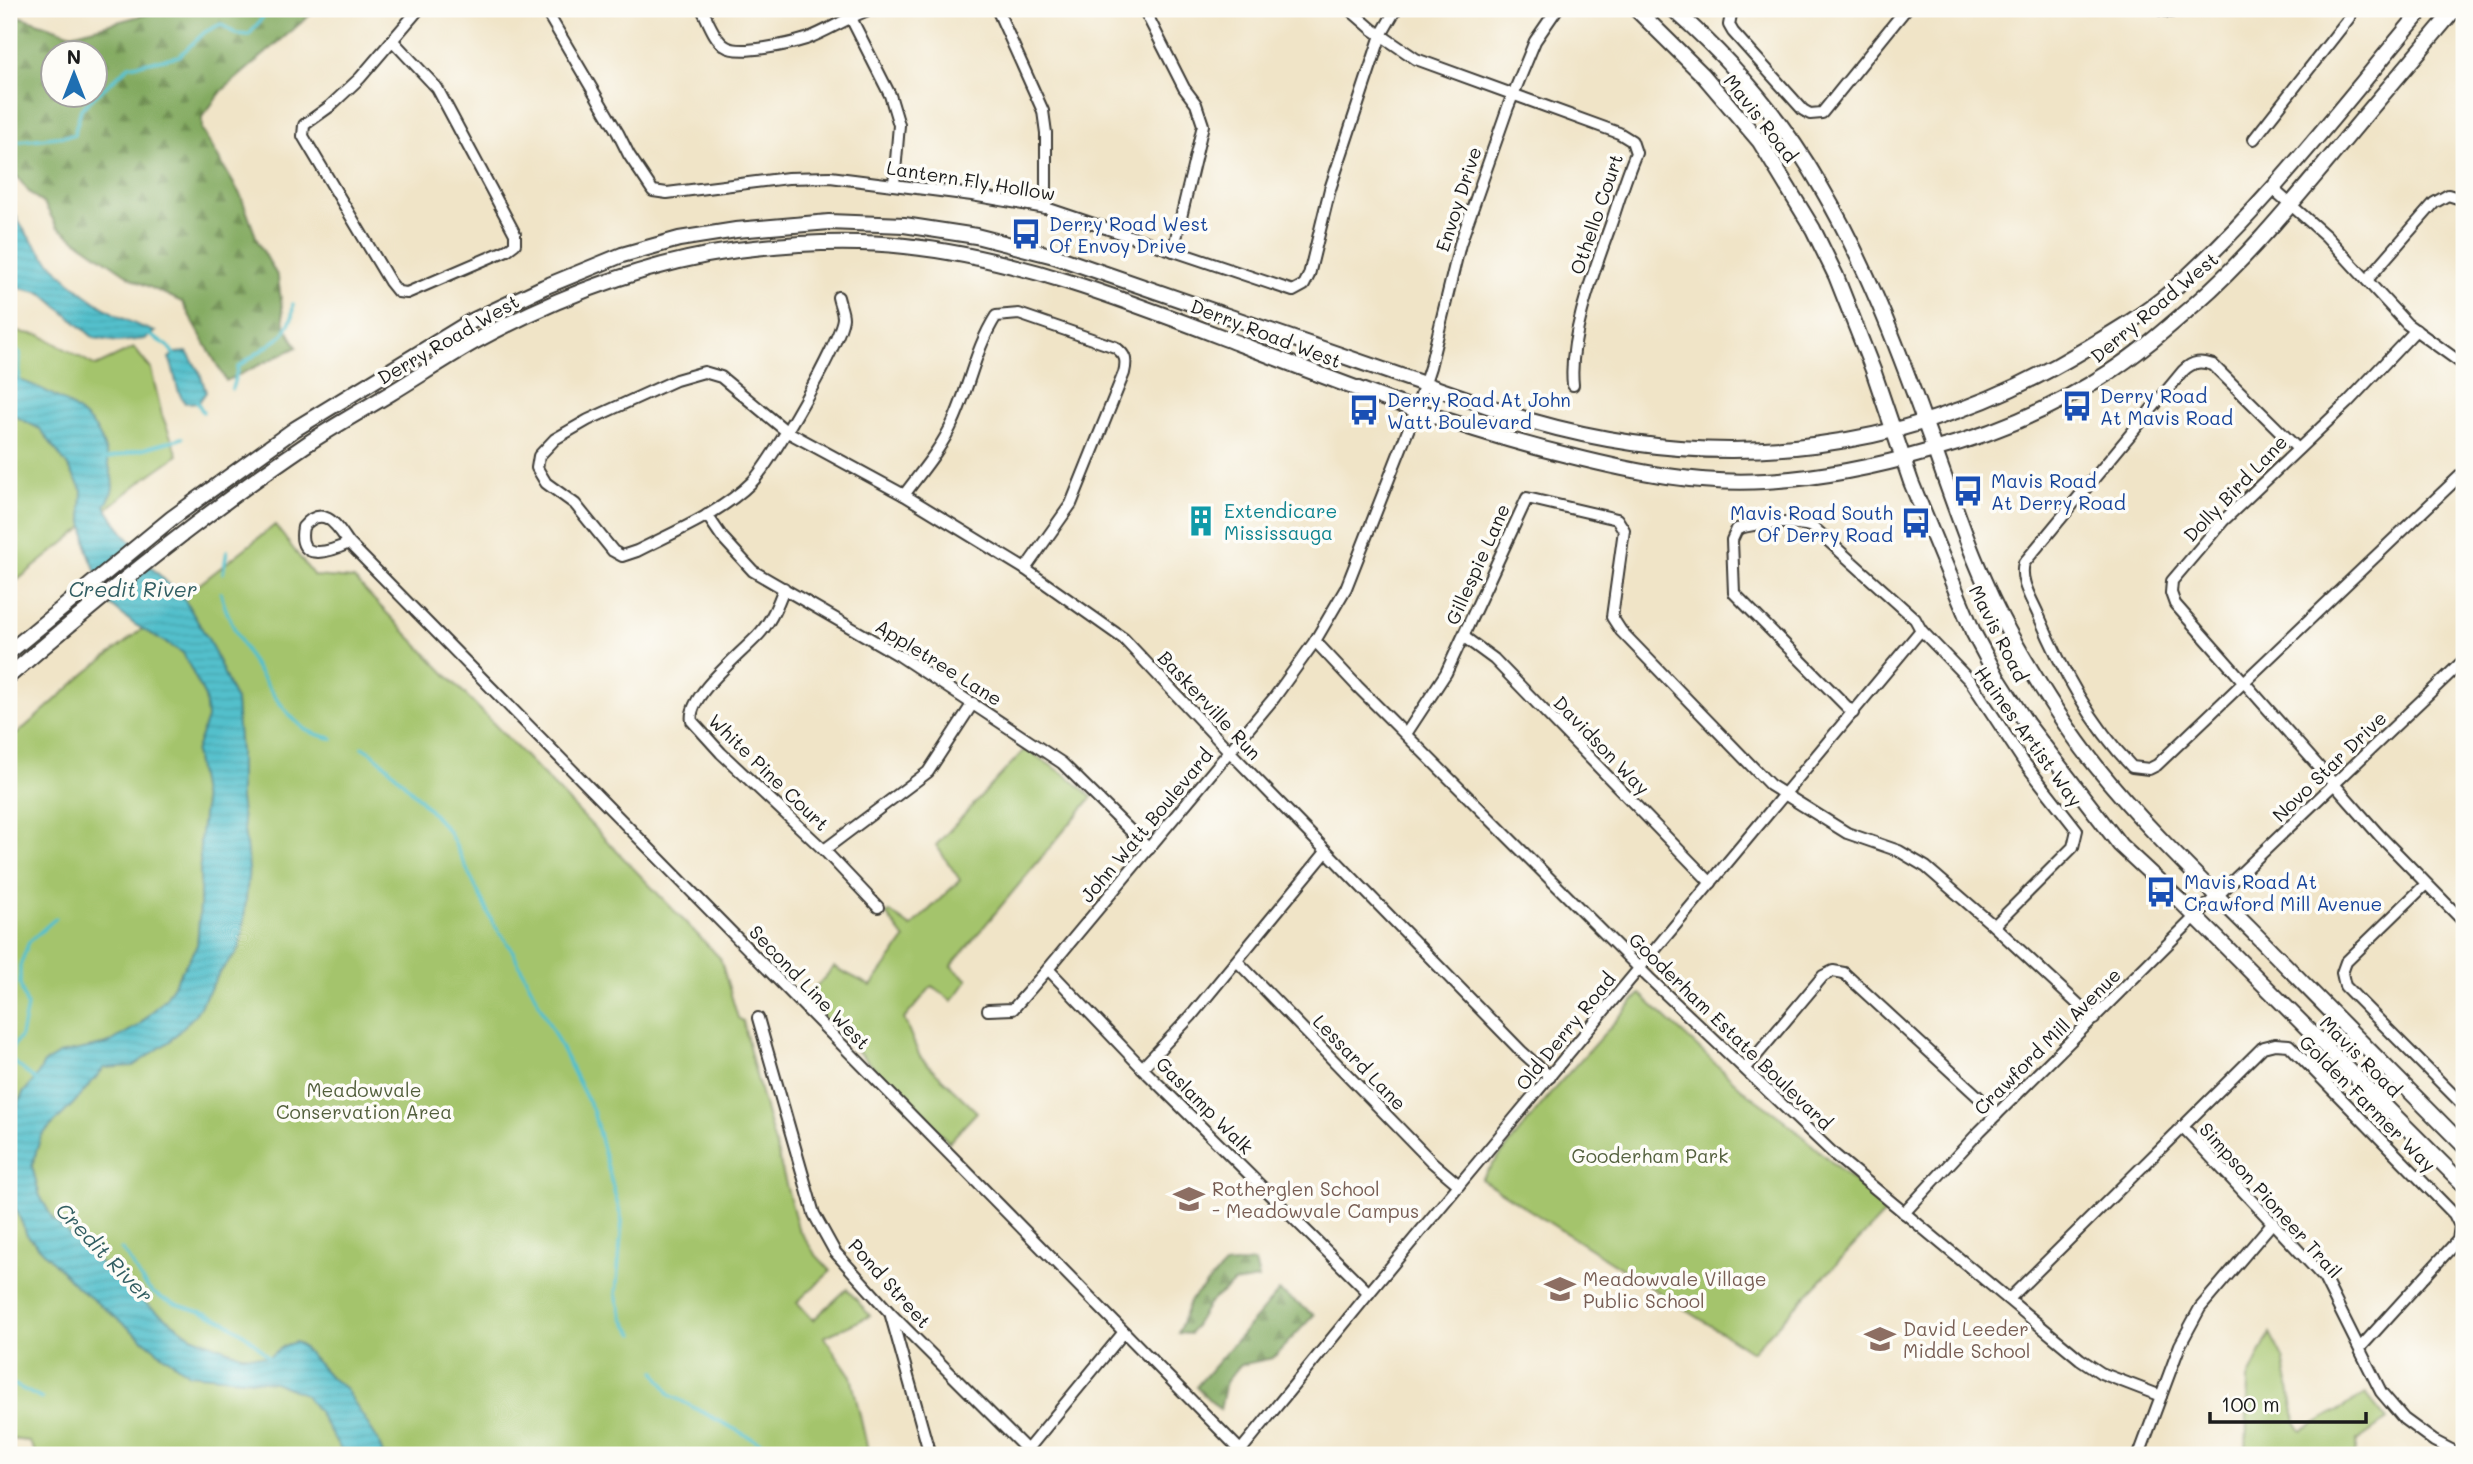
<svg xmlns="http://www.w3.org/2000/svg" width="2473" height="1464" viewBox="0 0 2473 1464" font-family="Mali,sans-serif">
<defs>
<pattern id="forest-firs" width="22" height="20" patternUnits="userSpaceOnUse" patternTransform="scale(1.75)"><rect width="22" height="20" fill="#83aa60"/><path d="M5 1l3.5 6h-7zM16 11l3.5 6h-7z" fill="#6a8a4e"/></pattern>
<pattern id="water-rules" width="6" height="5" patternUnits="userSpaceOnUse" patternTransform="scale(1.75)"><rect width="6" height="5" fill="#53c0cc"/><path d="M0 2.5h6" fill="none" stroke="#48a4af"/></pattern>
</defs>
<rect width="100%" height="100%" fill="#fdfcf7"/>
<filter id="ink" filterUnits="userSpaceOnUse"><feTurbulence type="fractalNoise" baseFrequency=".0143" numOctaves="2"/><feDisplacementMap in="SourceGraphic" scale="14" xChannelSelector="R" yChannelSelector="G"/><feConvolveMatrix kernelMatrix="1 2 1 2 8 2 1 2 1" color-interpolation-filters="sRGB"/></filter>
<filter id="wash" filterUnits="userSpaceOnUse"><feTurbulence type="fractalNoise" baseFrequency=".00686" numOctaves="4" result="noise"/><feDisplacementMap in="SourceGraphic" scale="28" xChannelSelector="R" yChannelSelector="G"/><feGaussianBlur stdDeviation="1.57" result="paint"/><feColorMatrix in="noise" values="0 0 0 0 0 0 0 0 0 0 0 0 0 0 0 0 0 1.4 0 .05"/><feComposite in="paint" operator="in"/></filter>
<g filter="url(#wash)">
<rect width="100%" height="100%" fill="#f0e4c7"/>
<g fill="url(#forest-firs)" stroke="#50633e" stroke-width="2" fill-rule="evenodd">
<path d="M166,9H317L223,90L202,117V130L241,196L258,242L278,277L284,324L297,347L226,381L182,302L134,280L57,227L45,205L29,192L12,170L9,162V13L72,34ZM94,52V94H52V52Z"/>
<polygon points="1255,1262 1259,1279 1234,1283 1209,1303 1190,1334 1178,1333 1190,1301 1225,1265"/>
<polygon points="1279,1291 1314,1315 1273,1358 1240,1365 1226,1382 1220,1410 1196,1387"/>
</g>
<g fill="#a4c46c" stroke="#607044" stroke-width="2">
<polygon points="9,331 40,335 96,366 134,348 151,369 162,415 178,455 144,479 9,587"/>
<polygon points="275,525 314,576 354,579 720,958 738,1018 743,1021 753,1064 798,1228 815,1254 831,1271 797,1302 813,1320 847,1289 870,1316 824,1337 851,1376 869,1455 37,1455 29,1441 9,1439 9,741 86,673"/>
<polygon points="1025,749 1066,775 1092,797 951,966 968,980 952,1001 932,986 904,1019 920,1057 977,1112 949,1142 805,999 834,967 871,986 905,939 886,914 890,912 911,927 960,880 936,845"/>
<polygon points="1640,994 1748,1094 1784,1120 1887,1211 1752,1352 1481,1179 1556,1087"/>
<polygon points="2270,1333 2283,1358 2296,1422 2302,1431 2366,1394 2387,1420 2357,1441 2355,1455 2246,1455 2248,1379"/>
</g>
<g fill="url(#water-rules)" stroke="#386e74" stroke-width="2">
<path d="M9,204C16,215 21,227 29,237C61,280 104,315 155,332L145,339L118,342L94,338L42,293L9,286Z"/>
<path d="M187,352L200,373L206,392L199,402L185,403C175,391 176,372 169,358L175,353Z"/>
<path d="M9,377C36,384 69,401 89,421C100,431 106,451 109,465C114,484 116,489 105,506L119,527L150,566L184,599L210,642L236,701L240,751V798L249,868L243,931L238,951L220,972L195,1015L170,1041L133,1066L104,1068L74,1103L41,1136L32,1166L40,1196L53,1219L138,1298L191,1336L241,1355L268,1357L286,1345L295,1342L303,1347L330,1377L345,1388L378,1440L383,1455H344L319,1413L304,1394L274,1382L189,1374L160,1353L77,1287L27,1235L12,1200L9,1187V1125L23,1093L36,1078L44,1063L59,1054L107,1044L139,1025L166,998L197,945L200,906V841L204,807L195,752L207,718L205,697L183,653L134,624L109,604L88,552L81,510L82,491L70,469L40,429L9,413Z"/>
</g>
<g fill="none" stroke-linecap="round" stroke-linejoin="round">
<g stroke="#53c0cc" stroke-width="3.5">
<polyline points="20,141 74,135 81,109 129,66 179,56 205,32 221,24 236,34 249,35 269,9"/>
<polyline points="146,333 168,346 175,356"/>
<polyline points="9,346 20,353 19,383"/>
<polyline points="232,389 238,367 283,335 292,318 293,304"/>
<polyline points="196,400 203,412"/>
<polyline points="103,460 182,438"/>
<polyline points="223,573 227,551"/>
<path d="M221,593C227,625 279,714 307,730C314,735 325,736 333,739"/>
<polyline points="362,747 371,752 386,765 416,795 449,832 493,923 511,948 593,1111 622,1221 616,1295 623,1318 634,1334"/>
<polyline points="9,1052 21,1036 27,1006 20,984 20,966 29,942 56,918"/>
<polyline points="9,1058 37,1081"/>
<path d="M121,1249C134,1263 138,1280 152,1292C166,1303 186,1307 202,1312C228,1321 251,1336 268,1357"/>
<polyline points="655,1371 670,1395 776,1451 804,1453 808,1455"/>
<polyline points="9,1382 42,1399"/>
</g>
</g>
</g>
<g filter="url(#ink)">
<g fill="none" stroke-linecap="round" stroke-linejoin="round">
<g stroke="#3c3a36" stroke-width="14">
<g id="minor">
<polyline points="545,9 618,133 629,155 653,191 667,193 788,178 830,177 972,195 1046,208 1293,291 1304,285 1309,275 1330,189 1381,35 1396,9"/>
<path d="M702,9C708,20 714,39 725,46C738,56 790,44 806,39C828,31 848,17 871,9"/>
<polyline points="997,9 1043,111 1046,133 1046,208"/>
<polyline points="1144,9 1184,88 1196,104 1203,125 1173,251"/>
<path d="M1349,9L1372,29L1416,59L1619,133L1632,141L1636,153C1626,176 1619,200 1611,224C1595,269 1568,337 1573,385"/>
<polyline points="1732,9 1729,25 1733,32 1803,110 1810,114 1822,113 1906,9"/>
<polyline points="2157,9 2171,12 2177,9"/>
<polyline points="850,16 890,95 899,125 894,184"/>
<polyline points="392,40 437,88 515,234 515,244 507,250 407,293 398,292 390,282 303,136 304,125 329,107 360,78 419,9"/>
<polyline points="2254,139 2349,18 2352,9"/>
<polyline points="2272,188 2326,236 2407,324 2464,365"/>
<polyline points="2367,280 2434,203 2448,195 2464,200"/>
<path d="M838,297C839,303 843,311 843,318C841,342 771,463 752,482C721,513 676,531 637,551L622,556L613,551L575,504L546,483L537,468L539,456L555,439L588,420L676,380L704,372L721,377L786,431L904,495L1025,569L1124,639L1230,752L1521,1051L1550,1077"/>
<polyline points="2416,330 2347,403 2223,521 2172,581 2171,593 2175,604 2379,835 2464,922"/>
<path d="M2298,449L2213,365C2201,361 2193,361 2183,371L2024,563C2019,580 2031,598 2038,614C2062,670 2090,723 2132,767L2149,769L2157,765L2464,472"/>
<path d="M904,495C921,472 941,449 953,422C969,388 975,349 996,316L1019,314L1115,347C1126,355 1127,360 1124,373L1071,504L1025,569"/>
<polyline points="707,515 722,537 753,571 900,656 1062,763 1149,849"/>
<path d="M349,543C330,552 296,563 303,527C324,503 337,526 349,543L1245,1455"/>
<path d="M784,588C778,604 772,619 761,632C745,651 686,696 692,721L721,753L824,850L878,907"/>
<polyline points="1464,637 1494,659 1711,883"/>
<polyline points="1315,641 1358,687 1649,978 1836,1156 2080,1359 2101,1373 2161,1396"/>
<path d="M1853,713L1734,593L1732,540L1737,529C1759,522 1791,521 1813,527L1915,619L1921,630L1971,682L2023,761L2077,830L2073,847L1994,926"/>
<polyline points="1406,734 1446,673 1527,498 1617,519 1624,530 1612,617 1621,631 1770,785 1847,833 1899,851 1926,867 1994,926 2094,1019"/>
<polyline points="824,850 928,772 973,703"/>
<polyline points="2426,884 2346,962 2342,973 2345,986 2464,1106"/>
<polyline points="1237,961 1432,1162 1459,1185"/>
<polyline points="1048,969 1147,1073 1369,1293"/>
<polyline points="988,1010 1013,1009 1048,969 1274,698 1315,641 1346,588 1416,410 1430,367 1460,244 1508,107 1535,41 1557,9"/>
<polyline points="758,1018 814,1214 835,1252 890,1313 1032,1455"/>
<polyline points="1142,1068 1191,1016 1326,852"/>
<polyline points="1746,1068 1823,976 1833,971 1844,973 1997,1114"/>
<polyline points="2183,1127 2324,1278 2381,1392 2404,1419 2434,1441 2461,1455"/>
<polyline points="1904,1213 1980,1131 2195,917 2464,660"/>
<polyline points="2009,1299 2263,1047 2275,1044 2289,1045 2454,1214 2460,1226 2458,1240 2360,1348"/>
<polyline points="891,1316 930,1455"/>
<polyline points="1023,1455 1124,1332"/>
<polyline points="1237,1455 1369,1293 1921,630"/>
<polyline points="2139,1455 2180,1345 2200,1308 2273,1222"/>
</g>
</g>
<g stroke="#3c3a36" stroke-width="18">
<g id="major">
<polyline points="1636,9 1703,75 1760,142 1813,229 1836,276 1873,370 1911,482 1973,632 1997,677 2027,724 2120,845 2178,899 2464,1185"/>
<path d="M1673,9C1730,59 1783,120 1821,187C1865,262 1897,345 1926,426C1952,496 1974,570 2011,636C2036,680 2064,726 2096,766C2144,826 2201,880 2256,935C2325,1006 2395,1076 2464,1146"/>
<path d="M9,652L172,518L295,429L470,322L544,287L622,255L679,239L736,230L829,222L904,225L976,236L1054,256L1531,421C1722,476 1914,453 2084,350C2112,333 2142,316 2168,294C2263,210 2342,106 2423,9"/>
<path d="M9,676C103,595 203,514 307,444C334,426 363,410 391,393C419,376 446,358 474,342C556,297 645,263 737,250C792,243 850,240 905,246C1020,258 1133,303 1240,344C1349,386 1458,429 1571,456C1634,472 1699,485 1765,481C1822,478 1875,467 1930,451C1993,434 2053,409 2108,373C2139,353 2168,327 2196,303C2245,260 2287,209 2329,159C2370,109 2413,59 2455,9"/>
</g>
</g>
<use href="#minor" stroke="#fff" stroke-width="10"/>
<use href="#major" stroke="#fff" stroke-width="14"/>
</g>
</g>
<defs>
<g id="bus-bare" transform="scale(2.415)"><path d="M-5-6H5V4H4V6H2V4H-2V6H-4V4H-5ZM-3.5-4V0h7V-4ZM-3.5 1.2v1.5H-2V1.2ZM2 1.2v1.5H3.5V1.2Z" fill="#1a4fb4" stroke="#fdfcf7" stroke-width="2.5" paint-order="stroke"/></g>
<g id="building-bare" transform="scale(2.415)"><path d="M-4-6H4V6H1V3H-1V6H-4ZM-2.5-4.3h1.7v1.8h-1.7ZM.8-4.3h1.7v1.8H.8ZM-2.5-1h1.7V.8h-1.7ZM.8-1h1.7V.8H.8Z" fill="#0f9aa8" stroke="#fdfcf7" stroke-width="2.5" paint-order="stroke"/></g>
<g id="school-bare" transform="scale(2.415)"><path d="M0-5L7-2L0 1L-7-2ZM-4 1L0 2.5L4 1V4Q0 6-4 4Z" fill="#8d6e63" stroke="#fdfcf7" stroke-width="2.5" paint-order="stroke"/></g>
</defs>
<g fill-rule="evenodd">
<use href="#bus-bare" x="1026" y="234"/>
<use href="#bus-bare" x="2077" y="406"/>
<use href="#bus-bare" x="1364" y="410"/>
<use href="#bus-bare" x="1968" y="491"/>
<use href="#building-bare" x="1201" y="521"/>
<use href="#bus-bare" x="1916" y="523"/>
<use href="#bus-bare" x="2161" y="892"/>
<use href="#school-bare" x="1189" y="1199"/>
<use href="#school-bare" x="1560" y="1289"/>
<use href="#school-bare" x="1880" y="1339"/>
</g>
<g text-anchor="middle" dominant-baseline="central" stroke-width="7" stroke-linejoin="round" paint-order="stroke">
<g font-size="19" fill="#1c1c1c" stroke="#fdfcf7">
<text transform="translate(1761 118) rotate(52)">Mavis Road</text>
<text transform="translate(971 180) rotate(9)">Lantern Fly Hollow</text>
<text transform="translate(1458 199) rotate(-72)">Envoy Drive</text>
<text transform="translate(1596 214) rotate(-71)">Othello Court</text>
<text transform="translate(2154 307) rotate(-40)">Derry Road West</text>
<text transform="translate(1266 333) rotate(21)">Derry Road West</text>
<text transform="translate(448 339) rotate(-30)">Derry Road West</text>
<text transform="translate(2235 488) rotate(-46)">Dolly Bird Lane</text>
<text transform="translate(1477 564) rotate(-66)">Gillespie Lane</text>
<text transform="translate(1999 633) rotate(63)">Mavis Road</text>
<text transform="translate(939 662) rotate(32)">Appletree Lane</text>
<text transform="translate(1210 705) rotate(47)">Baskerville Run</text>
<text transform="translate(2029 736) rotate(54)">Haines Artist Way</text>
<text transform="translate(1602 745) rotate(46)">Davidson Way</text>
<text transform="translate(2329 766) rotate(-44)">Novo Star Drive</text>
<text transform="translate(769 772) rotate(44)">White Pine Court</text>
<text transform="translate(1146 825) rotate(-50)">John Watt Boulevard</text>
<text transform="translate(810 987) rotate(46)">Second Line West</text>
<text transform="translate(1565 1031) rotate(-51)">Old Derry Road</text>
<text transform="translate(1731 1031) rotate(44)">Gooderham Estate Boulevard</text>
<text transform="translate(2047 1041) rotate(-45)">Crawford Mill Avenue</text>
<text transform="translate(2361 1056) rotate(45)">Mavis Road</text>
<text transform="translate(1360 1062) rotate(46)">Lessard Lane</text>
<text transform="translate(2368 1103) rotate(45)">Golden Farmer Way</text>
<text transform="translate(1205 1105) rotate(45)">Gaslamp Walk</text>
<text transform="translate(2271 1200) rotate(48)">Simpson Pioneer Trail</text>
<text transform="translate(890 1283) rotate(48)">Pond Street</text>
</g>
<g font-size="19" fill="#164399" stroke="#fdfcf7" text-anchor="start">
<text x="1049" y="223">Derry Road West<tspan x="1049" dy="22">Of Envoy Drive</tspan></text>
<text x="2100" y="395">Derry Road<tspan x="2100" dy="22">At Mavis Road</tspan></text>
<text x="1387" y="399">Derry Road At John<tspan x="1387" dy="22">Watt Boulevard</tspan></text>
<text x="1991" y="480">Mavis Road<tspan x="1991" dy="22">At Derry Road</tspan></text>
<text x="1893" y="512" text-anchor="end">Mavis Road South<tspan x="1893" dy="22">Of Derry Road</tspan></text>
<text x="2184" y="881">Mavis Road At<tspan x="2184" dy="22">Crawford Mill Avenue</tspan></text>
</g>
<g font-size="19" fill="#0d838f" stroke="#fdfcf7" text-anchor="start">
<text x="1224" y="510">Extendicare<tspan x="1224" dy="22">Mississauga</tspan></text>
</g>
<g font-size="19" fill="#525f3c" stroke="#fdfcf7">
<text x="364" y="1089">Meadowvale<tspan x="364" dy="22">Conservation Area</tspan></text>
<text x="1650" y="1155">Gooderham Park</text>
</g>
<g font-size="19" fill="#785e54" stroke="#fdfcf7" text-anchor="start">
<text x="1212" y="1188">Rotherglen School<tspan x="1212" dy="22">- Meadowvale Campus</tspan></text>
<text x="1583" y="1278">Meadowvale Village<tspan x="1583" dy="22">Public School</tspan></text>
<text x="1903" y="1328">David Leeder<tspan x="1903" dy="22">Middle School</tspan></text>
</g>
<g font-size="21" font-style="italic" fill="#325e62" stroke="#fdfcf7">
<text x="133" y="588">Credit River</text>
<text transform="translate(105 1252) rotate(46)">Credit River</text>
</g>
</g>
<rect width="2473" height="1464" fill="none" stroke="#fdfcf7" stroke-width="35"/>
<g transform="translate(74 74)"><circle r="33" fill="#fdfcf7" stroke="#a3a29f" stroke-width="2"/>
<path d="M0-5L12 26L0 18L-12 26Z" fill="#1f6fb2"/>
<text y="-10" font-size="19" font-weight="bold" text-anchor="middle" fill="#1c1c1c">N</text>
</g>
<path d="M2210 1412v10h156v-10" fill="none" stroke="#1c1c1c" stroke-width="3.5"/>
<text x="2221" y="1412" font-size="21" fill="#1c1c1c" stroke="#fdfcf7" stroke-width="5" paint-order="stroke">100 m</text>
</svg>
